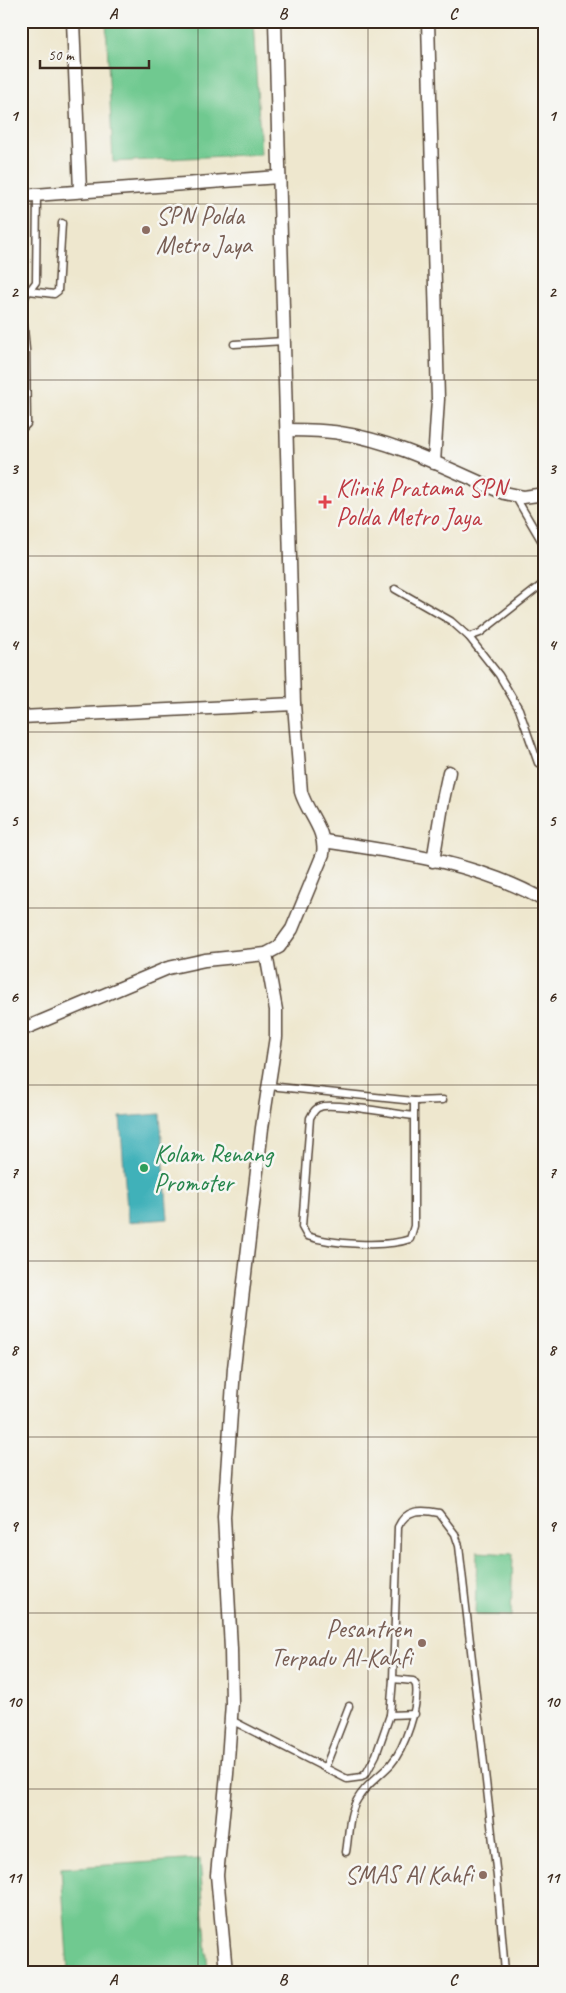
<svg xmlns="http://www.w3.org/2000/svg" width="566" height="1993" viewBox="0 0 566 1993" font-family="Caveat,sans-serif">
<rect width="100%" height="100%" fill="#f6f6f2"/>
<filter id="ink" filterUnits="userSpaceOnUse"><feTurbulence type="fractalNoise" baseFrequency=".02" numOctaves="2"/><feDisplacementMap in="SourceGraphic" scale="10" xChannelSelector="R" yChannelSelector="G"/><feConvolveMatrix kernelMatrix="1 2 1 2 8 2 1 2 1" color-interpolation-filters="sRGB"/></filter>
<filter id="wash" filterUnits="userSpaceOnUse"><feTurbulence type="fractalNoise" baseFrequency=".0096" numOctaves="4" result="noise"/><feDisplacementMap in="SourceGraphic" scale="20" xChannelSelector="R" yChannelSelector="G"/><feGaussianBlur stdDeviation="1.12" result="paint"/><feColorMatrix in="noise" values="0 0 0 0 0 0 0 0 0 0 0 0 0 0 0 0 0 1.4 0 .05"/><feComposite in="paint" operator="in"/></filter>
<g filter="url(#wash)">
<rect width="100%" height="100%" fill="#eee7ce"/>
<g fill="#6fc990" stroke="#557a57">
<polygon points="106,21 253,21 261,154 113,162"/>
<polygon points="477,1552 513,1554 511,1616 475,1615"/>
<polygon points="200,1859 208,1972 68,1972 61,1868"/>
</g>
<polygon fill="#41b1b9" stroke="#3e6e6c" points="160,1114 168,1219 128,1222 120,1117"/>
</g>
<g filter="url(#ink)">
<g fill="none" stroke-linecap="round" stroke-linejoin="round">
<g stroke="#564638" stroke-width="9">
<g id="service">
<polyline points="29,291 54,294 58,291 62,223"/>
<polyline points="234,344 284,341"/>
<polyline points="21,430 27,424 26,350 22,306 26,295 36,282 37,194"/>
<polyline points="515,496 545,547"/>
<polyline points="395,589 451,621 469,637 480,633 545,582"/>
<polyline points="469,637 499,675 519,709 538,763"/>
<polyline points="269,1086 414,1101 443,1100"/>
<path d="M413,1116C396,1114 332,1102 320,1107C315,1108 312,1114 310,1118L302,1227L307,1236C331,1244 385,1248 410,1239L414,1226V1101"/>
<polyline points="390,1715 415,1714"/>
<path d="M231,1720L347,1779L362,1777L367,1772L376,1755L390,1715L393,1679L398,1527C406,1509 421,1509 439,1513L455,1534L459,1546L497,1877L505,1972"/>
<polyline points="325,1768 349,1706"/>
<path d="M346,1852C349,1836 348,1815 357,1800C365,1785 380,1776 391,1764C405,1748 419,1706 416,1685L413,1681L393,1679"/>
</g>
</g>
<g stroke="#564638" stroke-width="15">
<g id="minor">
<polyline points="73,21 80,191"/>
<polyline points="428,21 438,399 434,463"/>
<polyline points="21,196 279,177"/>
<path d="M287,430C305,430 322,430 340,433C396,441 452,471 504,493L523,497L545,494"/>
<polyline points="21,717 294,704"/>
<path d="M324,841C397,852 481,863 545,901"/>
<polyline points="433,861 443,800 449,772"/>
<path d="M21,1030L168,968L205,960L266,954L279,947L292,929L323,854C327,831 307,813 301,792L294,704L275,21"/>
<polyline points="226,1972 217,1875 227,1774 232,1703 231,1649 224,1517 234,1368 262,1128 276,1037 276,1010 266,954"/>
</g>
</g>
<use href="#service" stroke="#fff" stroke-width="6"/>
<use href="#minor" stroke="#fff" stroke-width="12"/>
</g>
</g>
<path fill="none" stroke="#3b2a1e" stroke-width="1" stroke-opacity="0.55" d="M198,21V1972M368,21V1972M21,204H545M21,380H545M21,556H545M21,732H545M21,908H545M21,1085H545M21,1261H545M21,1437H545M21,1613H545M21,1789H545"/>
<g fill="#8d6e63" stroke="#f6f6f2" stroke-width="2">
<circle cx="146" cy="230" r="5"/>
<circle cx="422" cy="1643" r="5"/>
<circle cx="483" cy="1875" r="5"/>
</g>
<path fill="#e0444e" stroke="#f6f6f2" stroke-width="2" d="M322.5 494.5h5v5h5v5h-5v5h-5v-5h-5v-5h5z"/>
<circle fill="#2e9e5b" stroke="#f6f6f2" stroke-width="2" cx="144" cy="1168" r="5"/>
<g text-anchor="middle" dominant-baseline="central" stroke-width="5" stroke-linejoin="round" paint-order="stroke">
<g font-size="25" fill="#785e54" stroke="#f6f6f2" text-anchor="end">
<text x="156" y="216" text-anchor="start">SPN Polda<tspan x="156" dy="29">Metro Jaya</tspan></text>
<text x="412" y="1629">Pesantren<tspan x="412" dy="29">Terpadu Al-Kahfi</tspan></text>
<text x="473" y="1875">SMAS Al Kahfi</text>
</g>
<g font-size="25" fill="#be3a42" stroke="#f6f6f2" text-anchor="start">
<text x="336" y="488">Klinik Pratama SPN<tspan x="336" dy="29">Polda Metro Jaya</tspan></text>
</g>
<g font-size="25" fill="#27864d" stroke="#f6f6f2" text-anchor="start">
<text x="154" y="1154">Kolam Renang<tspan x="154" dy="29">Promoter</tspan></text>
</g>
</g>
<rect width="566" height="1993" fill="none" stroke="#f6f6f2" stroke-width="55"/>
<path d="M40 60v8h109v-8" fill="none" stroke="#3b2a1e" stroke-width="2.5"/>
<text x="48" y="60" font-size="15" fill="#3b2a1e" stroke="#f6f6f2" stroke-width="4" paint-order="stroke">50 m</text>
<rect x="28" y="28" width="510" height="1938" fill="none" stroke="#3b2a1e" stroke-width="2"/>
<g font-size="16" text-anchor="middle" font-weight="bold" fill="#3b2a1e">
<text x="113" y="19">A</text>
<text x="283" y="19">B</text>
<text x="453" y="19">C</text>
<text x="14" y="121">1</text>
<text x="552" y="121">1</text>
<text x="14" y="297">2</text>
<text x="552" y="297">2</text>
<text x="14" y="474">3</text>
<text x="552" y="474">3</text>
<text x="14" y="650">4</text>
<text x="552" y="650">4</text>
<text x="14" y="826">5</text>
<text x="552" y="826">5</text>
<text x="14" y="1002">6</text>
<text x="552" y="1002">6</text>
<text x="14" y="1178">7</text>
<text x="552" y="1178">7</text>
<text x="14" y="1355">8</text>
<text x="552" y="1355">8</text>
<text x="14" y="1531">9</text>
<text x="552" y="1531">9</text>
<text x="14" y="1707">10</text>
<text x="552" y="1707">10</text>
<text x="14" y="1883">11</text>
<text x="552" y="1883">11</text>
<text x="113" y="1985">A</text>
<text x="283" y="1985">B</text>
<text x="453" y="1985">C</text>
</g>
</svg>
